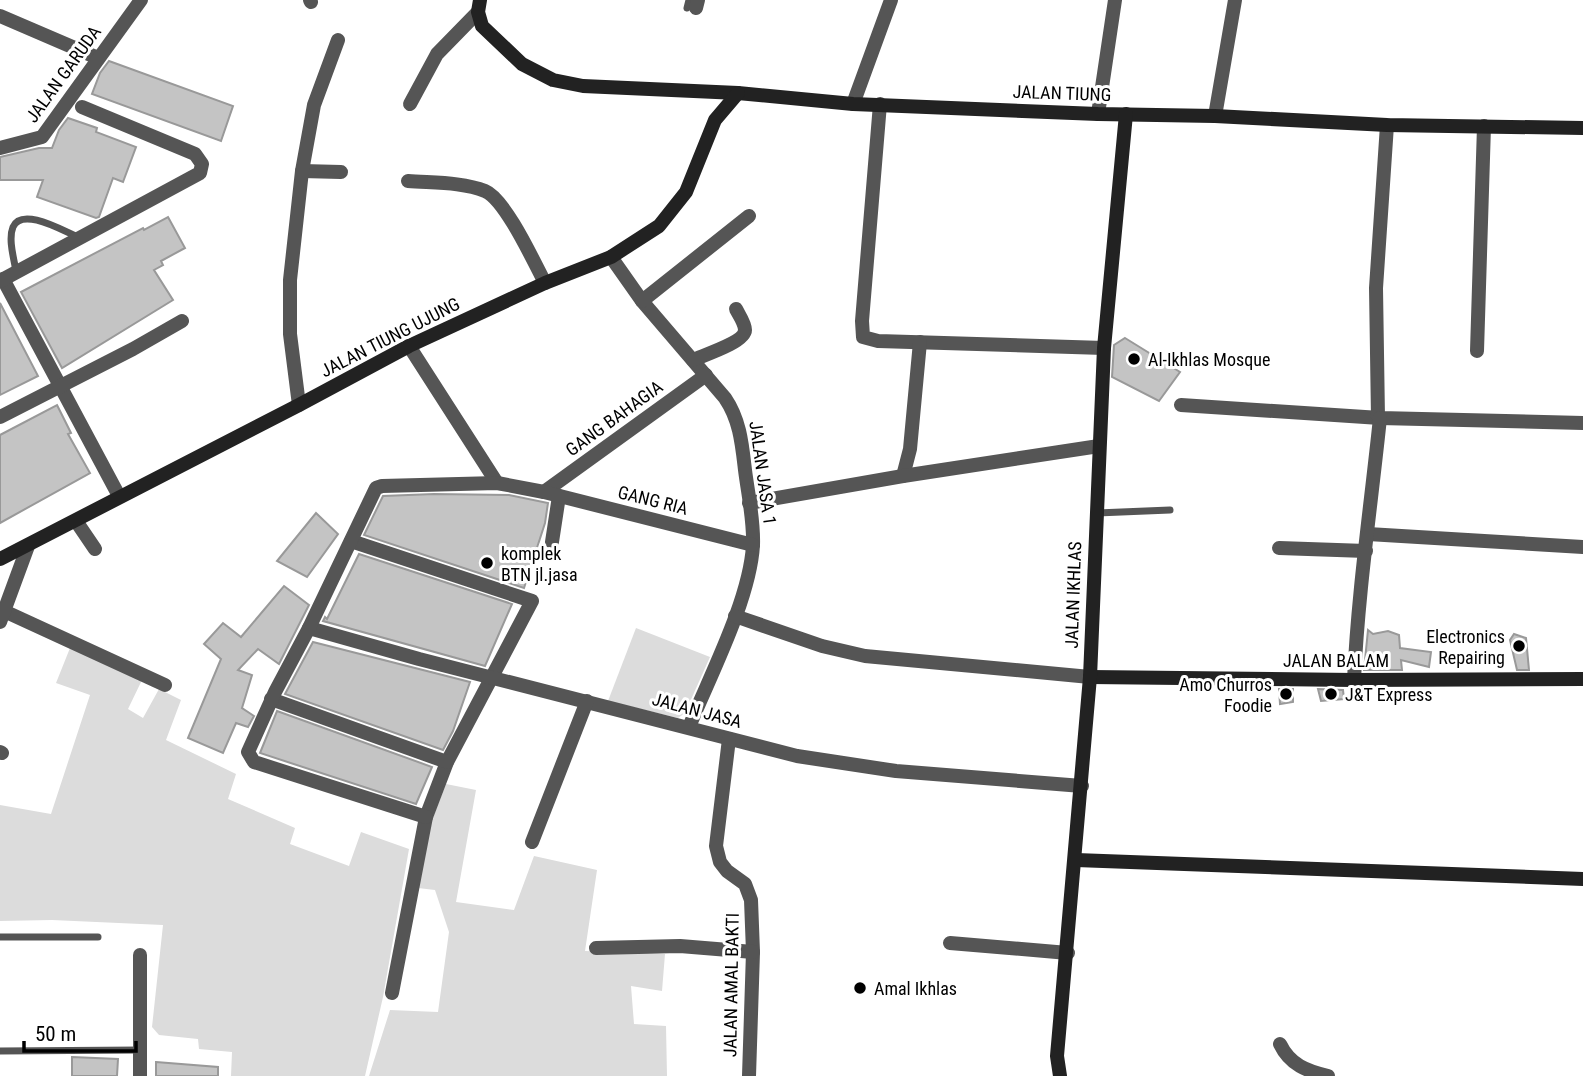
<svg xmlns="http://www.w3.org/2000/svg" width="1583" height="1076" viewBox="0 0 1583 1076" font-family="'Roboto Condensed',sans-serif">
<rect width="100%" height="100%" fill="#fff"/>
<g fill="#dcdcdc">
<polygon points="636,628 710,657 685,713 678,718 608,701"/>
<polygon points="70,648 142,680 128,709 143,718 159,689 181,700 166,740 236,774 228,799 295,828 290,844 349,866 361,832 409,849 383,997 365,1076 231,1076 232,1052 199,1049 198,1039 159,1035 152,1027 163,925 52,920 0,921 0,805 51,814 90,695 56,683"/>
<polygon points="446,784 476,790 456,902 514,910 534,856 597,870 585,951 665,954 662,991 631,986 634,1024 666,1026 667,1076 369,1076 390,1010 438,1012 449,932 435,890 418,888 430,825"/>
</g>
<g fill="#c4c4c4" stroke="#999" stroke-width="2">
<polygon points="109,61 233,106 221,141 92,94 100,73"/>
<polygon points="68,118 97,128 96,132 136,147 123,182 113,178 99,217 96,218 37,197 43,180 0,180 0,157 39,148 52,148 59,130"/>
<polygon points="168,217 185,248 161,261 163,265 154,270 173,300 62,368 21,292 143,228 144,230"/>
<polygon points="0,303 38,376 0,395"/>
<polygon points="1125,338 1180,372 1159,401 1112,377 1114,345"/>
<polygon points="57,405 71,433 68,434 90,473 0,523 0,435"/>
<polygon points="434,494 509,495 548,503 545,523 524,588 364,535 383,496"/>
<polygon points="316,513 338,534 307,577 277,561"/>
<polygon points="359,554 512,604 485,666 323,621 325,617 327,619"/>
<polygon points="284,586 309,605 279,664 258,649 238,670 252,675 242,708 254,716 248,727 236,723 223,753 188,738 221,659 204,644 223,623 241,637"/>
<polygon points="1368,630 1373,634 1388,631 1399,635 1400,648 1431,652 1429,667 1401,660 1402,670 1364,670"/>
<polygon points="1514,634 1526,638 1529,670 1517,670 1510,640"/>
<polygon points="313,642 470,682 453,731 443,750 285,694"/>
<polygon points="1279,689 1293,689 1293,702 1280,704"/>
<polygon points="1318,689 1343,690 1344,699 1321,701"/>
<polygon points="277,711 432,767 416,804 260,753"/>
<polygon points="72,1057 118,1059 117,1076 72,1076"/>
<polygon points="156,1062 218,1067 218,1076 156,1076"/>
</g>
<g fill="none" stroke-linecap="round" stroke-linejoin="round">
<g stroke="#555" stroke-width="7">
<polyline points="687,8 689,0"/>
<path d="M16,271C14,259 8,239 13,227C22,206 65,232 78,237"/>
<polyline points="1097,513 1170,510"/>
<polyline points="0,937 98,937"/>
<polyline points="0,1051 140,1050"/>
</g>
<g stroke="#555" stroke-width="14">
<polyline points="310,0 311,2"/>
<polyline points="696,8 698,0"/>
<polyline points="0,16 98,58"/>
<polyline points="410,104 437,54 478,12"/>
<polyline points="853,104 891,0"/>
<polyline points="880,104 862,321 863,337 878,341 1104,348"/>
<polyline points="1098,114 1115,0"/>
<polyline points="1215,116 1235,0"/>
<polyline points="0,148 42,137 141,0"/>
<polyline points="302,171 341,172"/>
<path d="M408,181C432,183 463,182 485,191C505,199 534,262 545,283"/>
<path d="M611,257L642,301L725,398C740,420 742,444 745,470C748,494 754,520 753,545C750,599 710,676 689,727"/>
<polyline points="3,279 119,496"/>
<polyline points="0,281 200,173 202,164 195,154 82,107"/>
<polyline points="642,301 749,216"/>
<polyline points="409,346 497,483"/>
<polyline points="1477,351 1484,126"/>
<path d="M693,360C704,355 745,342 745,330C745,323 739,315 736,309"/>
<polyline points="299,405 290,334 290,280 302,171 314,105 338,40"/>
<polyline points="1181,405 1380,418 1583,423"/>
<polyline points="0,417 133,349 182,321"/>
<polyline points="1378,418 1376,288 1387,125"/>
<polyline points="903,476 910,449 920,342"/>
<polyline points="544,492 706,375"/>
<polyline points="749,503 903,476 1099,446"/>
<polyline points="76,521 95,549"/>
<polyline points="1368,534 1583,547"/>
<polyline points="351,541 532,601 447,762 426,817 392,993"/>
<polyline points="552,542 559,496"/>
<polyline points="1279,548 1366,551"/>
<polyline points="4,611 165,685"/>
<polyline points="735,616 822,646 865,656 1090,677"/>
<polyline points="0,622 28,546"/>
<polyline points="309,628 419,659 797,756 896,771 1082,786"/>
<path d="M1354,680C1358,592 1371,505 1380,418"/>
<polyline points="271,699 447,762"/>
<polyline points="729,739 716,846 720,862 727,871 745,884 751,900 753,952 749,1076"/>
<polyline points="0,752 2,753"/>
<polyline points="426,817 254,762 248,752 275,692 309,628 376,488 382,486 497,483 544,492 753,545"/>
<polyline points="532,842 587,701"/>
<polyline points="950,943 1068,953"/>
<polyline points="596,948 680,946 753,952"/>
<path d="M1280,1044C1290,1065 1307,1071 1328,1076"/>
<polyline points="140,1076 140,955"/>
</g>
<g stroke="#222" stroke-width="14">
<polyline points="480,0 478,12 482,26 522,64 553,80 583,86 738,93 853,104 1098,114 1215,116 1387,125 1583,128"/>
<polyline points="0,559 299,405 409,346 545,283 611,257 659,226 686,192 715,120 738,93"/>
<polyline points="1090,677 1354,680 1583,679"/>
<polyline points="1076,860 1583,879"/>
<polyline points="1060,1076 1057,1056 1090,677 1104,348 1126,114"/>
</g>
</g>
<g fill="#000" stroke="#fff" stroke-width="2.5">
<circle cx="1134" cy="359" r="7"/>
<circle cx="487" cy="563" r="7"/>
<circle cx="1519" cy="646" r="7"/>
<circle cx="1286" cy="694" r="7"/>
<circle cx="1331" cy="694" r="7"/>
<circle cx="860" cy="988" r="7"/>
</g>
<g text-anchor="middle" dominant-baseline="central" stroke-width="6" stroke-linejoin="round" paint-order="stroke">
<g font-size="18" fill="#000" stroke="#fff">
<text transform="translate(63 74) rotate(-54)">JALAN GARUDA</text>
<text transform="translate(1062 93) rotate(2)">JALAN TIUNG</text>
<text transform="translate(390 337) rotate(-27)">JALAN TIUNG UJUNG</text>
<text transform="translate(614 418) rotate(-36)">GANG BAHAGIA</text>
<text transform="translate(763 473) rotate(82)">JALAN JASA 1</text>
<text transform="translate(653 500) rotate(14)">GANG RIA</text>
<text transform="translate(1073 595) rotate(-88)">JALAN IKHLAS</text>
<text x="1336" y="660">JALAN BALAM</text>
<text transform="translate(697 710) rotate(15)">JALAN JASA</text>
<text transform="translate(731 985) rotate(-89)">JALAN AMAL BAKTI</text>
</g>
<g font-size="18" fill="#000" stroke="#fff" text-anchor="start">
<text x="1148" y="359">Al-Ikhlas Mosque</text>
<text x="501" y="553">komplek<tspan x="501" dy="21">BTN jl.jasa</tspan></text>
<text x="1505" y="636" text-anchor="end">Electronics<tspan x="1505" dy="21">Repairing</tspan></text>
<text x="1272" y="684" text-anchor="end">Amo Churros<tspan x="1272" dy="21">Foodie</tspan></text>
<text x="1345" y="694">J&amp;T Express</text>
<text x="874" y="988">Amal Ikhlas</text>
</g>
</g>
<path d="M24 1041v10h112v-10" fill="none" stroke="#000000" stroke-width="3.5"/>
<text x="35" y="1041" font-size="21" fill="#000000" stroke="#ffffff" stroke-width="5" paint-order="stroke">50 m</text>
</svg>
